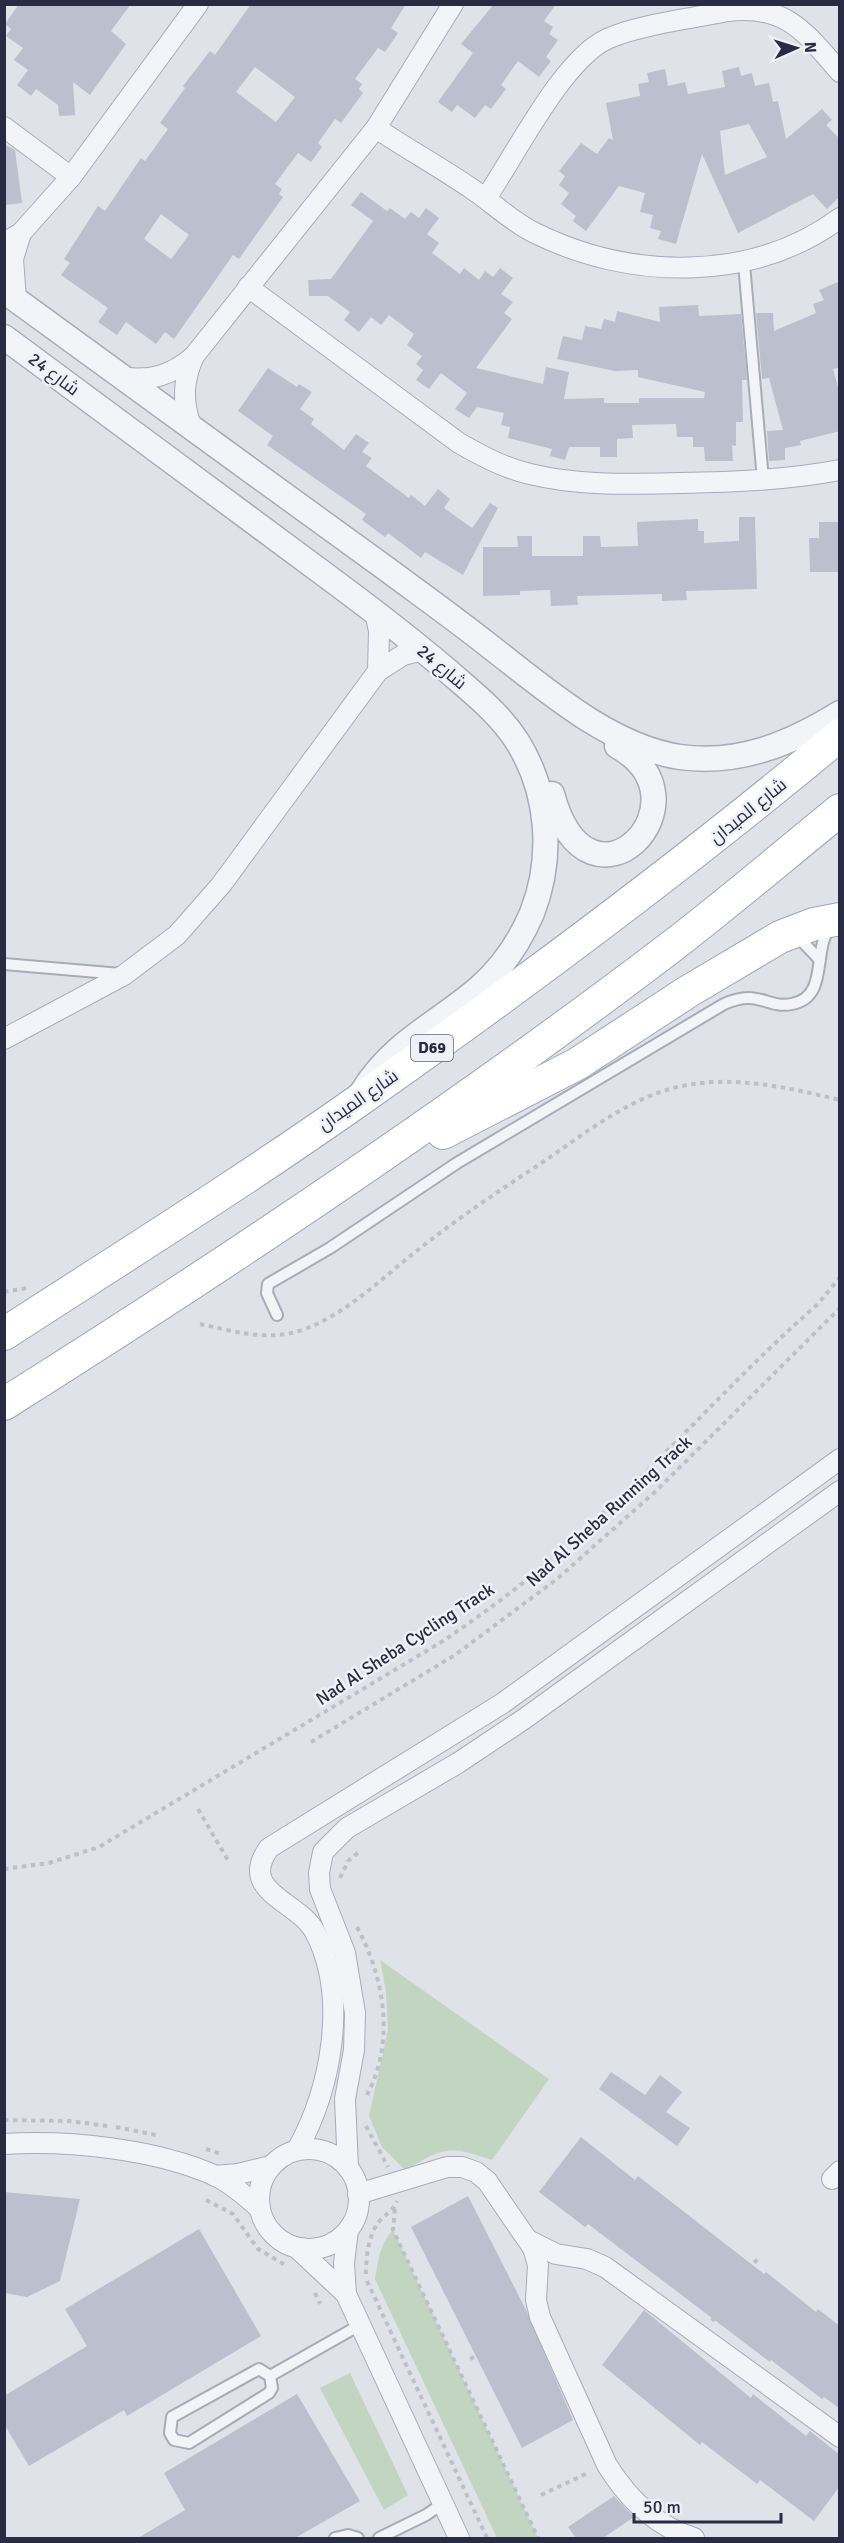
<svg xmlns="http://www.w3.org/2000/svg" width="844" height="2543" viewBox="0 0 844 2543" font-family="Signika,Cairo,sans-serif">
<rect width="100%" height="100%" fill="#e0e2ea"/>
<g fill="#c1d5c0">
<path d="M380,1960L549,2079L492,2160C450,2145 444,2147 405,2170L382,2147L369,2116L388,2030L386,1992Z"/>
<path d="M393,2230L538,2538H497L375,2279C378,2262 380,2243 393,2230Z"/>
<polygon points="350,2373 408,2495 384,2510 320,2388"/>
</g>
<g fill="#bcbfcd" fill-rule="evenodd">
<polygon points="19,4 131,4 111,31 126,44 90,95 73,82 75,115 59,116 58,105 36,89 31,96 17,85 28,70 14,60 23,48 6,36 11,29 5,24"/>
<path d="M251,4H406L391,28L398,33L385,52L378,48L355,79L362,84L359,89L363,93L341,123L335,119L318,143L322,147L311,162L298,153L275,184L282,189L279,194L283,197L239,259L233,255L174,339L165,332L156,344L126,322L117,335L98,322L108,308L61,275L70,263L64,259L98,206L105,211L141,158L145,161L168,129L160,123L185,88L183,86L210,51L215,55ZM255,67L295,97L276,122L236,92ZM161,214L189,235L171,259L144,239Z"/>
<polygon points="494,4 556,4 544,21 553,27 549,34 558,40 546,57 551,61 539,77 518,61 501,85 506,89 491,109 485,105 475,118 457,105 452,112 438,102 473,53 461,44"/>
<path d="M739,67L741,76L752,73L755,86L769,83L773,102L778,101L786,139L822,109L832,120L826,125L840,139V196L827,209L813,194L738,233L702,154L676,244L658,239L661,231L650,228L653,215L640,212L645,193L619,186L586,231L573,221L576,216L561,204L569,193L559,185L565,176L559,171L581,143L597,154L609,138L613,140L606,103L640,96L638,84L649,82L647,73L665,69L668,86L685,82L688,94L725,87L722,71ZM749,124L767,157L725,175L720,131Z"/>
<polygon points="4,144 15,150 22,203 4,205"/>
<polygon points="361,192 387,211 390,208 405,219 411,212 419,218 426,208 439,218 427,234 439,243 432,253 460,274 464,268 479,280 485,271 493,277 500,268 513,278 501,294 513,302 504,313 512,319 476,368 543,384 546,367 569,372 564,399 604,398 604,403 639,403 639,398 704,398 705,392 638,377 638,370 615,371 557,359 563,336 582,340 585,326 601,329 604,319 615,322 617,311 660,322 659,307 698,305 699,316 741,314 747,380 742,380 743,422 736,422 736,446 732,445 733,461 705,461 704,447 693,447 693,437 677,437 676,424 632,425 633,438 617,439 617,457 600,457 600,447 569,447 565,460 550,456 552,449 508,438 510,427 501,425 504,413 477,407 469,418 455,409 467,393 441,373 429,389 416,380 423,370 416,364 422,356 407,345 414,334 389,315 381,325 371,317 359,332 344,320 350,312 328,296 309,296 308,280 331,279 373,221 351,205"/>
<polygon points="840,281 840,367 833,369 840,394 840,431 800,441 801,445 785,448 785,460 769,461 767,431 783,430 769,378 762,379 756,313 773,313 774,331 816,313 813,304 824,300 819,290"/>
<polygon points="268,368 297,387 299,384 312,392 300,409 314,419 311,424 344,450 356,434 369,443 362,452 372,458 366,466 409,498 411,495 425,506 438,489 450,499 444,508 472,528 490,503 498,508 463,575 425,552 421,558 388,533 385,537 362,520 366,514 267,445 273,436 238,411"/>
<polygon points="739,517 755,517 757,589 686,591 687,600 662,601 662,594 577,596 578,605 551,606 550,590 520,591 520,595 483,596 483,547 518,547 517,536 532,536 532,556 583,556 583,536 600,536 601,547 638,546 637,522 698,519 698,531 704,531 704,543 739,541"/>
<polygon points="819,522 840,522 840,572 810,572 809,538 819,538"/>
<polygon points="611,2072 645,2095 660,2075 682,2092 666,2112 690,2128 677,2146 599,2089"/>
<polygon points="581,2137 635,2180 638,2176 764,2274 766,2272 816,2312 818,2309 840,2326 840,2409 824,2397 822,2399 771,2360 770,2362 588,2224 585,2227 539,2192"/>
<polygon points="4,2192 80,2199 60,2281 27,2297 4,2293"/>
<polygon points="468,2196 526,2310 573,2420 522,2448 411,2227"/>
<polygon points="199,2229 261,2336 127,2416 124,2410 29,2466 4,2424 4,2396 87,2346 65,2309"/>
<polygon points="644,2310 751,2398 753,2394 806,2436 810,2431 840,2455 840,2486 814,2521 760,2480 757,2484 702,2442 700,2445 602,2365"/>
<polygon points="297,2394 360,2501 295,2538 138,2538 185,2510 164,2473"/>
<polygon points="614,2496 634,2517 603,2538 576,2538 568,2527"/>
</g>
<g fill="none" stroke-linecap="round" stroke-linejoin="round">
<g stroke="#a8abb8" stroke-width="14">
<g id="service">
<polyline points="744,264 763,480"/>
<polyline points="796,935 819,959"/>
<polyline points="4,964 121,974"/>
<path d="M277,1315L267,1293L268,1284L330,1248L457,1163L724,1004C759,988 766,1009 792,1004C829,997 812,951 830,927"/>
<polygon points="259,2369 270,2376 272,2388 269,2393 189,2443 174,2440 170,2433 172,2417"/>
<polyline points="270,2376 360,2325"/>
<polyline points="335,2538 348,2535 358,2538"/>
<polyline points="379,2538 426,2515 442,2504"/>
</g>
</g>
<g stroke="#a8abb8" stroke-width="22">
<g id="minor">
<polyline points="4,127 71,177"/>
<path d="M376,128C407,149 440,167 472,189C493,203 512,222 535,233C630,280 752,283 840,218"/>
<path d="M486,198C515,156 562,60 607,39C637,25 694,18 728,11C786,4 805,32 840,72"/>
<polyline points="4,243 21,233 71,177 198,4"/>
<path d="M248,287L459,443C482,456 504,468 530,474C579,486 630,484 680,483C734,482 787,480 840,470"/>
<polyline points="16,299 13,259 21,233"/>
<path d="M121,377C151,382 172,375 194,356L376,128L453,4"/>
<path d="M191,426C182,401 183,380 194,356"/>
<polyline points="375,612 379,631 378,671"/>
<polyline points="4,1039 124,975 177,935 221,885 378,671 403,655 423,650"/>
<path d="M4,2144C69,2140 156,2149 216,2176C232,2184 247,2197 260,2209"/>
<circle cx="309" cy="2199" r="50"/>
<path d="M297,2150C331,2089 349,1997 315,1932C299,1901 237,1892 269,1848L503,1703L840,1459"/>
<polyline points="348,2168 345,2099 354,2050 355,2013 345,1953 320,1889 319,1873 323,1852 347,1828 458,1763 524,1719 840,1491"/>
<polyline points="215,2176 238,2174 271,2166"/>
<polyline points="832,2179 840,2171"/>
<path d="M358,2194L447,2167H462L476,2172L487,2181L533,2248L538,2265L536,2300L540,2317L607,2465C628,2499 655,2526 694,2538"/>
<polyline points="530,2241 556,2254 587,2259 605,2267 840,2437"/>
<polyline points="297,2248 346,2294 459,2538"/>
<polyline points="346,2294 344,2263 348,2230"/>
</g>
</g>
<g stroke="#a8abb8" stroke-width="27">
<g id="tertiary">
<path d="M4,291C132,385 260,477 388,570C423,596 458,621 492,648C545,689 611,747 680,757C739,765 790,744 840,713"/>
<path d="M4,337C111,416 217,495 324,574C366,605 408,637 448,671C473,693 499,713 517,741C549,792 554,857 532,913C520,941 502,968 479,988C437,1024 393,1042 362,1092"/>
<path d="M552,794C589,931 715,800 617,746"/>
</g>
</g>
<g stroke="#9ea3b7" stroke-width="34">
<g id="primary">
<polyline points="443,1133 577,1064 689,991 780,937 814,924 840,919"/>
<path d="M4,1334C123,1257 243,1182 358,1101C523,985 684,865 840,735"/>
<path d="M4,1404C231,1261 454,1112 667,950C726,905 782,857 840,810"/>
</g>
</g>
<g stroke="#bec0c9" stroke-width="4" stroke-dasharray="4.5 4.5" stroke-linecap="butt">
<polyline points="4,1292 27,1288"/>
<path d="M200,1324C233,1331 268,1342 302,1330C345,1315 380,1280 414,1253C454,1221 497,1192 540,1164C586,1133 631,1095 687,1085C738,1076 790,1088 840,1100"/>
<polyline points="311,1742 455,1655 557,1579 656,1491 840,1308"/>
<polyline points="198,1809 229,1862"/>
<path d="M4,1869L49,1863L99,1847L443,1641C478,1617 513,1592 545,1565C642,1485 723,1387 818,1304L840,1277"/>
<polyline points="340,1878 348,1861 360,1851"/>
<path d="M357,1927C385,1979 395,2042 367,2095"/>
<polyline points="4,2120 69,2121 108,2126"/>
<polyline points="366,2126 388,2167"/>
<polyline points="116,2127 156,2135"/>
<polyline points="206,2149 221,2154"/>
<polyline points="206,2200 233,2214 258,2249 287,2266"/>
<polyline points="395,2209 393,2230 538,2538"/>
<path d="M366,2274C366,2257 368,2237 378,2223C384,2214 393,2212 397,2201"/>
<polyline points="367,2281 487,2538"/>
<polyline points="315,2293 320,2304"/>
<polyline points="712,2321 758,2258"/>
<polyline points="470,2359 528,2332"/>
<polyline points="541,2495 590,2472"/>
</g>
<use href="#service" stroke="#f3f4f8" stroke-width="10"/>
<use href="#minor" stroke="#f3f4f8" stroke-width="20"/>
<use href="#tertiary" stroke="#f3f4f8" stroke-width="24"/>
<use href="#primary" stroke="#fff" stroke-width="32"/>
</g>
<g text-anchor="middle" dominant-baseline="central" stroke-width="5" stroke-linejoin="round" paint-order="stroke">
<rect fill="#f0f1f7" stroke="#636679" stroke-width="1.5" x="411" y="1035" width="42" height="26" rx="4.5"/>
<g font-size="16" font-weight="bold" fill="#272b43">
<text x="432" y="1048">D69</text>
</g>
<g font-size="18" fill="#272b43" stroke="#f0f1f7">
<text transform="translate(54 374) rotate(37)">شارع 24</text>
<text transform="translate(442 667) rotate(40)">شارع 24</text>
<text transform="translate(748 811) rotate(-39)">شارع الميدان</text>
<text transform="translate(358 1100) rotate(-35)">شارع الميدان</text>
<text transform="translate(609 1511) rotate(-42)">Nad Al Sheba Running Track</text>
<text transform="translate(405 1644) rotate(-33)">Nad Al Sheba Cycling Track</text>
</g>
</g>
<rect width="844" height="2543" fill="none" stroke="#272b43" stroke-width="12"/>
<g transform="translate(796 48) rotate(87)" stroke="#f0f1f7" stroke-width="4.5" paint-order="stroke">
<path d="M0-4.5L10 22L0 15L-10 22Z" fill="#272b43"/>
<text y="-9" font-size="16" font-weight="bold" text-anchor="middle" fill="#272b43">N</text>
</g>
<path d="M634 2513v9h147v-9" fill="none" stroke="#272b43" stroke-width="3"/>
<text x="643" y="2513" font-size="18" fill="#272b43" stroke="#f0f1f7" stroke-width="4.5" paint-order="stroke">50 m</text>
</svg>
